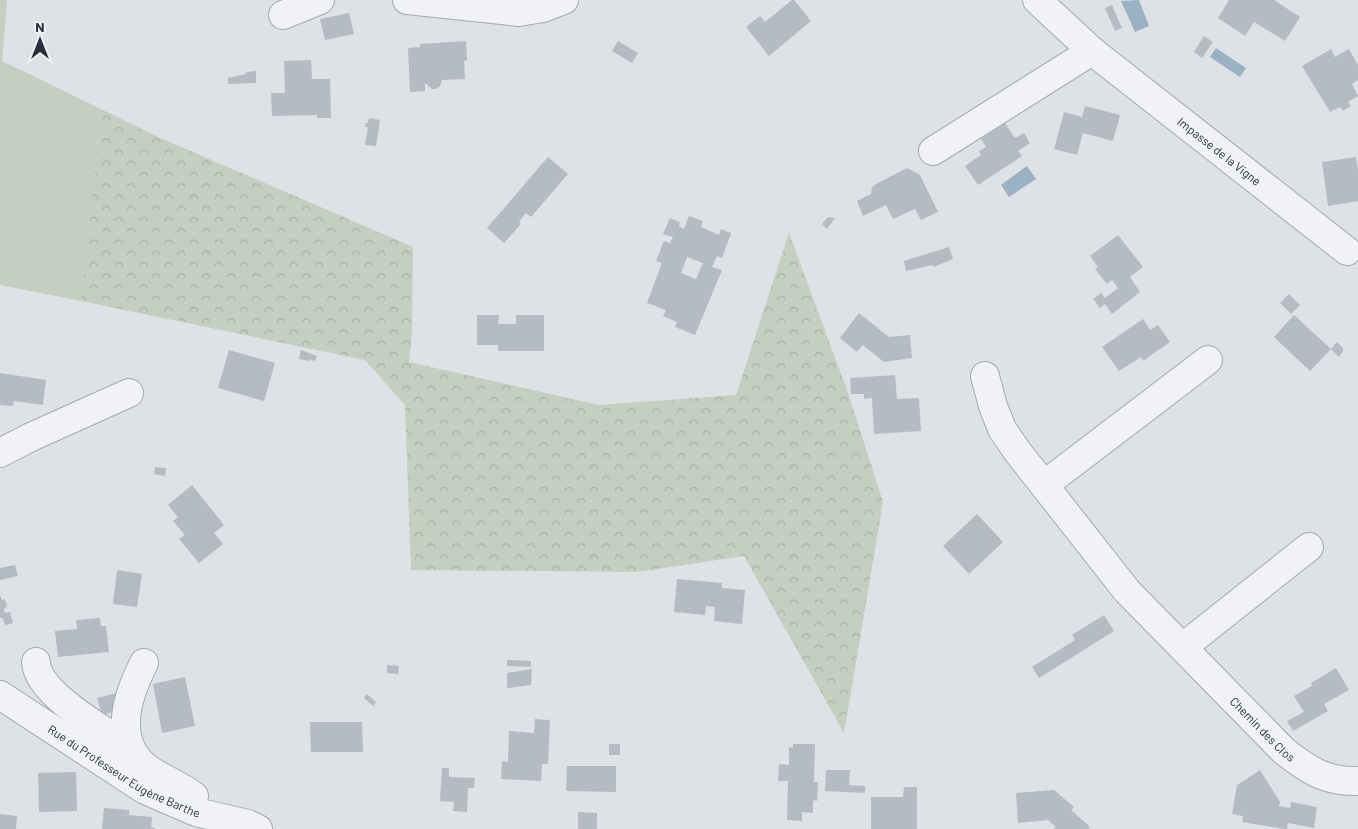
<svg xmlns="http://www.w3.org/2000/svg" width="1358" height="829" viewBox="0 0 1358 829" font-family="Barlow,sans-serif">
<defs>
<pattern id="forest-crowns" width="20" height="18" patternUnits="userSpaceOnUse" patternTransform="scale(1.25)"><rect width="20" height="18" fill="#c4cfbf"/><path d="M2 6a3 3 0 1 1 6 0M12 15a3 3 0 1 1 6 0" fill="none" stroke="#a8b2a5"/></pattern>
</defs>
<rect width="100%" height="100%" fill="#dee1e6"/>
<polygon fill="#c4cfbf" points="0,0 7,0 2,61 101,109 81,301 0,285"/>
<polygon fill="url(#forest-crowns)" points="101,109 156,136 413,247 412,333 409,362 599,405 736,395 789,233 847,390 883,502 844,733 744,556 637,572 411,570 405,405 365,360 81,301"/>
<g fill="#9bb1c4">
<polygon points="1139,0 1149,26 1135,32 1121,1"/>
<polygon points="1216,48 1246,68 1240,77 1210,57"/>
<polygon points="1027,166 1036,179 1009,197 1001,185"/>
</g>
<g fill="#b5bbc3" fill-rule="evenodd">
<polygon points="792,0 794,0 811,21 769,56 746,27 760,16 765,22"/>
<polygon points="1229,0 1274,0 1300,17 1285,41 1254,22 1245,36 1218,18"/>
<polygon points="1112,5 1122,28 1115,31 1105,8"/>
<polygon points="349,13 354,34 325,40 320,19"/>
<polygon points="1204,36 1213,42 1202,58 1194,52"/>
<polygon points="466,41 467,60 464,61 465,79 442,80 440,86 436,89 432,89 425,83 425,91 410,92 408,48 420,47 420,44"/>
<polygon points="618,41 638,53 632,63 612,51"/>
<polygon points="1331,49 1335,57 1349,49 1358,65 1358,80 1352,84 1358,96 1348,102 1351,106 1343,111 1340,107 1330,112 1302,66"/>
<polygon points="311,60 312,79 330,79 331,118 317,118 317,115 272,116 271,93 285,93 284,61"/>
<polygon points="256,71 256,83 228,84 228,78 246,74 246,72"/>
<polygon points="1085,106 1120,115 1113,141 1083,133 1077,155 1054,149 1064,112 1082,117"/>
<polygon points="369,118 380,120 376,146 365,145 368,127 365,127 366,122 368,123"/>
<polygon points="1005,123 1015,138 1024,133 1030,143 1018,151 1022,156 978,185 965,166 981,155 979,151 986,147 981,139"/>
<polygon points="548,157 568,174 531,217 526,213 519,222 521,224 504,243 487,228"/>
<polygon points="1356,157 1358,170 1358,201 1328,206 1322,162"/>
<polygon points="907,168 920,175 938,212 921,220 915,209 893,219 886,205 863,216 857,201 871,194 872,187 876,184"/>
<path d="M689,216L703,221L701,227L719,235L721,229L731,233L722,258L717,256L712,267L722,270L695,335L675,327L677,322L663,316L666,310L647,303L662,263L656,261L664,241L670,243L673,237L663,234L670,218L680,222L679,226L684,229ZM687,257L703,263L696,279L681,273Z"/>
<polygon points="828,217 835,218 827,229 822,224"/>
<polygon points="1118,235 1143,267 1130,277 1140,292 1112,314 1105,304 1100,308 1093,299 1101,293 1105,298 1118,288 1112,280 1107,284 1095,269 1098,267 1090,256"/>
<polygon points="949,247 953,259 934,267 933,265 906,271 904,261"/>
<polygon points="1289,294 1300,305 1291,314 1280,303"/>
<polygon points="859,313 889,337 910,335 912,358 884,362 863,345 857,352 840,338"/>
<polygon points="477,315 499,315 498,324 516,324 516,315 544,315 544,351 498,351 498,345 477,345"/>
<polygon points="1294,315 1331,349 1310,371 1274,337"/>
<polygon points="1143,319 1150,330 1158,325 1170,342 1143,361 1141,357 1119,371 1102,347"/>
<polygon points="1337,342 1343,348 1343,351 1339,357 1331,349"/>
<polygon points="229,350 275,363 264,401 218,388"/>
<polygon points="301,350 317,356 315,361 309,359 309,361 299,359"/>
<polygon points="0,373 46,380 43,405 14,401 13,406 0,405"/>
<polygon points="895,375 897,399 919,398 921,431 874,434 872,398 864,399 864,394 851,394 850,378"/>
<polygon points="155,467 166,468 165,476 154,474"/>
<polygon points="192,485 224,525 214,533 223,544 199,563 179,539 185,535 173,521 178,517 168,505"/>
<polygon points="977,514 1003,542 969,574 943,546"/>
<polygon points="15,565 18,576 0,580 0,568"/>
<polygon points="117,570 142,574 137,607 113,604"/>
<polygon points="677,579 722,583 722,588 745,590 742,624 714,621 715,607 706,606 705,615 674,612"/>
<polygon points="0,595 2,600 5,599 7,607 4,608 5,613 10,612 13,623 5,625 3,618 0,618"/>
<polygon points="1104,615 1114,631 1039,678 1032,667 1075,640 1072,635"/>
<polygon points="100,618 101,626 106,626 109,652 58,657 55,631 77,629 76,620"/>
<polygon points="507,660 531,661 531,667 507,666"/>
<polygon points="387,665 399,666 398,674 387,673"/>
<polygon points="1336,668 1349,690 1324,704 1328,711 1293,731 1287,721 1304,712 1294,696 1312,686 1311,683"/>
<polygon points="532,669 531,685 507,688 507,673"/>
<polygon points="185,677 195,726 162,733 153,684"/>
<polygon points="117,693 119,699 117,711 102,715 97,698"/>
<polygon points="367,694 376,702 373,706 364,698"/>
<polygon points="535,719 550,720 548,764 542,764 541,781 501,779 502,761 508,762 509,731 534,733"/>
<polygon points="310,722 362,722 363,752 311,752"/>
<rect x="609" y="744" width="11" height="11"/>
<polygon points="793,744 815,744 814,782 818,782 817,801 813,800 813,813 802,812 802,821 787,820 788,781 778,781 779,764 789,765 789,747 793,748"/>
<polygon points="567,766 616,766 616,792 566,791"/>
<polygon points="442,768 449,768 449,777 475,778 474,788 468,788 467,812 453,811 454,802 440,801"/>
<polygon points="826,770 850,770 849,785 865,786 865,793 825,791"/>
<polygon points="1260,770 1280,802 1279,806 1290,808 1291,802 1317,807 1314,828 1288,823 1287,829 1284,829 1242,822 1243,816 1232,814 1237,785"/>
<polygon points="76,772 77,811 39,812 38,773"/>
<polygon points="904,787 917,787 917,829 871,829 871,797 903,797"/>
<polygon points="1054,790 1074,807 1071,810 1090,827 1088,829 1053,829 1056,827 1048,820 1018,823 1016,793"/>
<polygon points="104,808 129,810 129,815 152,817 151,827 155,828 155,829 102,829"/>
<polygon points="578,812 597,813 597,829 578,829"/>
<polygon points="0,814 17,816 16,829 0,829"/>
</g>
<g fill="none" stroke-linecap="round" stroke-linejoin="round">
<g stroke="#a4a8b0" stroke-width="30">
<g id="minor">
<polyline points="407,0 519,12 543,8 564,0"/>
<polyline points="283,15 320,0"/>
<path id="s1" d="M1092,51L1347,251"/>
<polyline points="933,151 1092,51 1037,0"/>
<path id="s2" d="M985,376L993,406L1002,429L1017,451L1127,591L1284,751C1308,770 1326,782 1358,781"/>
<polyline points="0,453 31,437 129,393"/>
<polyline points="1044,485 1208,360"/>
<polyline points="1183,647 1309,547"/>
<path d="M36,662C37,693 103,730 128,746"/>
<path d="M144,663C127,696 112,741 147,768C162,779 180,785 194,796"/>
<path id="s3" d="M0,695L145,790L196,812L248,824L258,829"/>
</g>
</g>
<use href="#minor" stroke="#f0f2f5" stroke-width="28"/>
</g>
<g text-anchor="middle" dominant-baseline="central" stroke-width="4" stroke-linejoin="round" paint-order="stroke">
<g font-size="12" fill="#28303c" stroke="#edf0f4">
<text stroke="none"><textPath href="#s1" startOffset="162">Impasse de la Vigne</textPath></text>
<text stroke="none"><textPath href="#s2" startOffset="454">Chemin des Clos</textPath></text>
<text stroke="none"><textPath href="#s3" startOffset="146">Rue du Professeur Eugène Barthe</textPath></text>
</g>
</g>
<g transform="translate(40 40)" stroke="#edf0f4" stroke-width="4" paint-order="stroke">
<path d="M0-4L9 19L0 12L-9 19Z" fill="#28303c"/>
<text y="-8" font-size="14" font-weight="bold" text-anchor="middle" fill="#28303c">N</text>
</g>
</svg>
